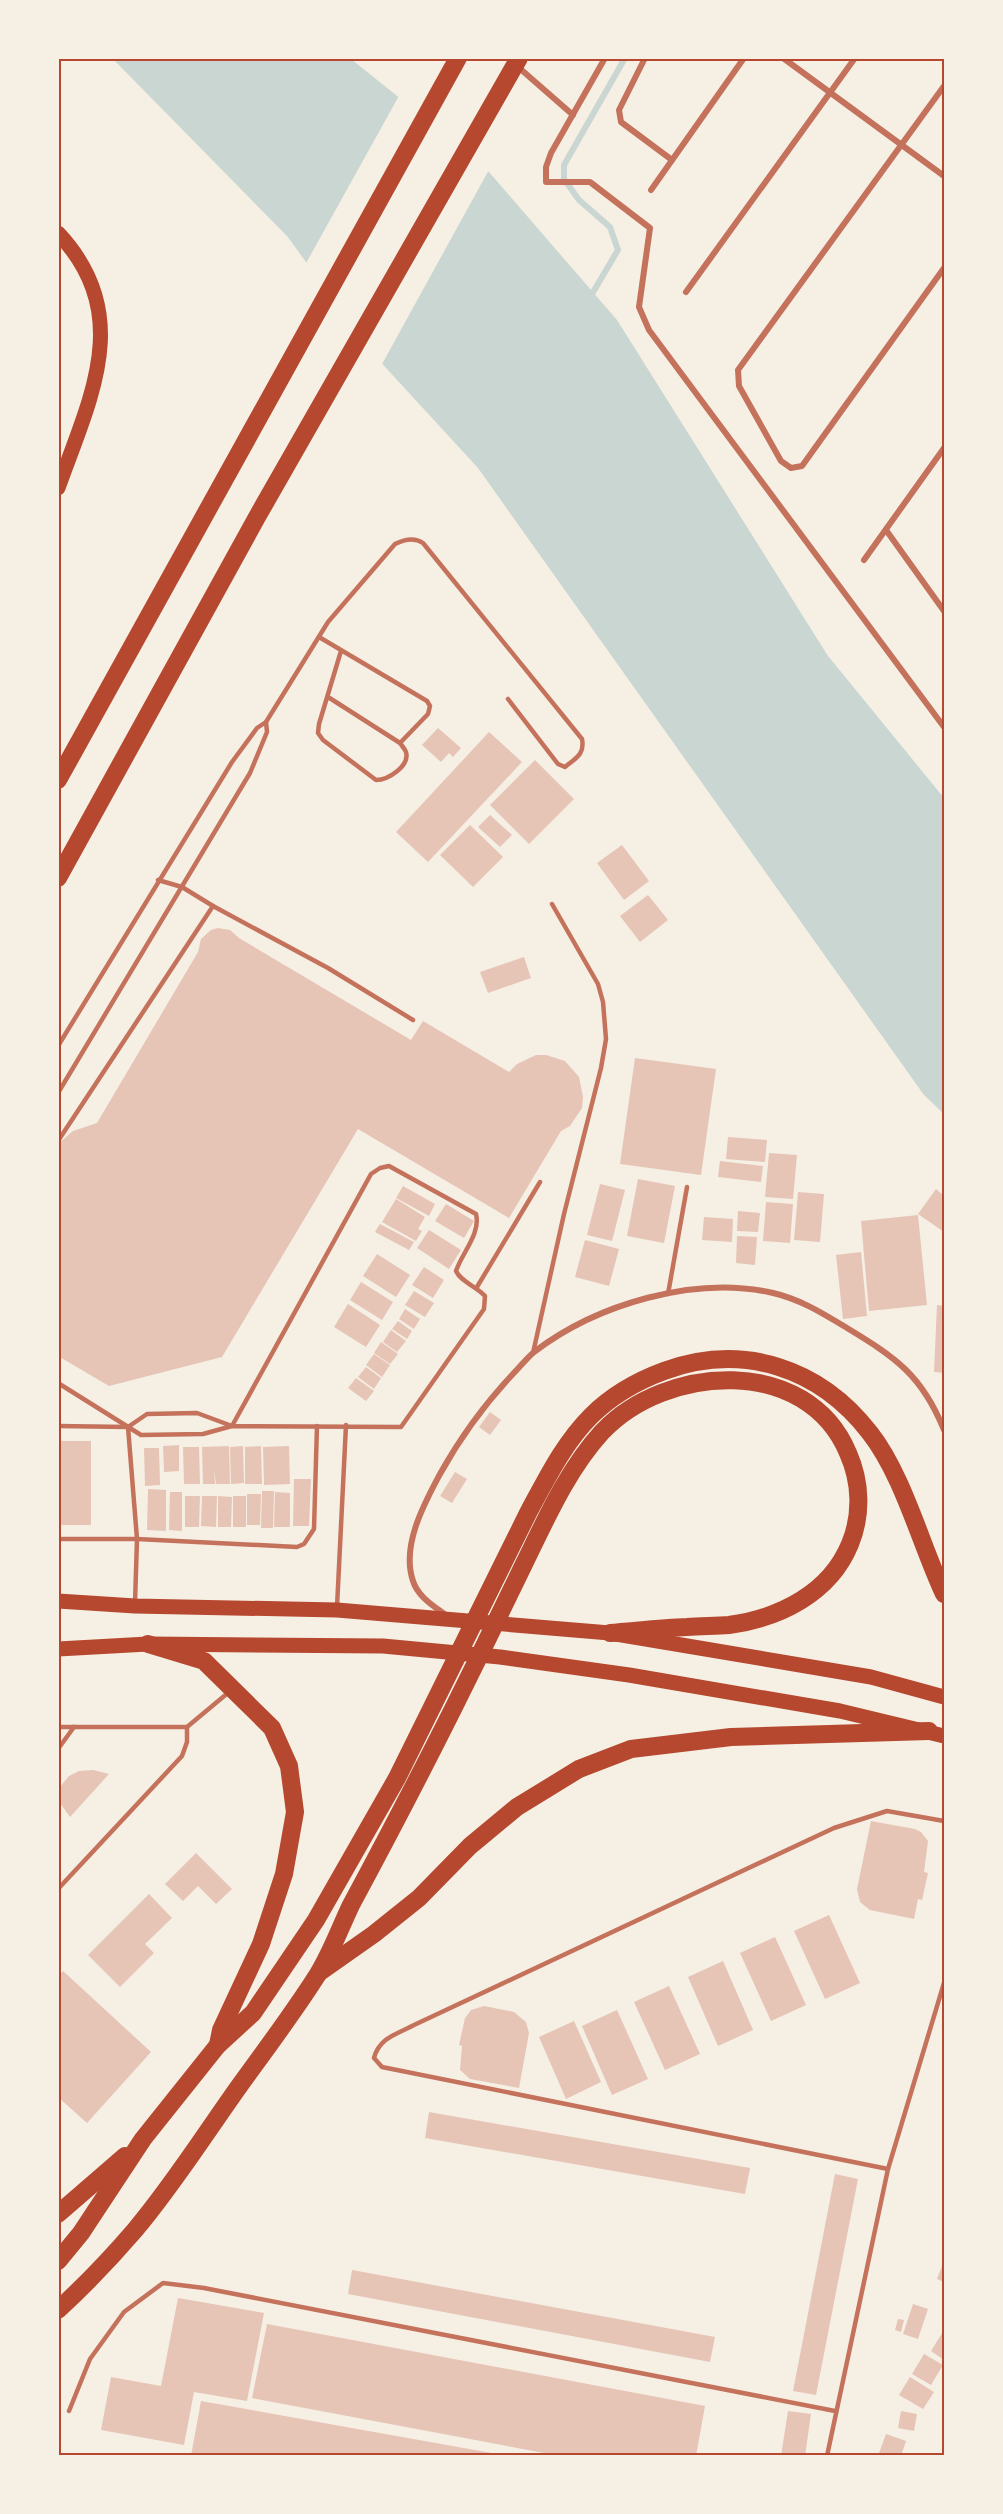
<svg xmlns="http://www.w3.org/2000/svg" width="1003" height="2514" viewBox="0 0 1003 2514" font-family="'Fira Sans Condensed',sans-serif">
<rect width="100%" height="100%" fill="#f6efe4"/>
<polygon fill="#c9d6d2" points="113,59 351,59 482,164 617,320 828,656 944,798 944,1114 924,1095 478,468 376,357 287,236"/>
<polygon fill="#f6efe4" points="400,94 490,168 381,366 305,265"/>
<g fill="none" stroke-linecap="round" stroke-linejoin="round">
<polyline stroke="#c9d6d2" stroke-width="6" points="589,299 618,250 610,227 579,200 564,179 564,165 625,58"/>
</g>
<g fill="#e6c5b7">
<polygon points="438,728 461,748 453,757 449,753 441,762 422,745"/>
<polygon points="489,732 522,762 428,862 396,832"/>
<polygon points="535,760 574,799 529,844 490,805"/>
<polygon points="490,815 512,835 500,847 478,827"/>
<polygon points="470,825 503,857 473,887 440,855"/>
<polygon points="622,845 649,881 624,900 597,863"/>
<polygon points="648,895 668,920 640,942 620,916"/>
<polygon points="218,928 230,930 239,938 411,1040 423,1021 509,1072 517,1064 536,1055 546,1055 565,1061 579,1077 583,1097 582,1108 570,1126 561,1131 509,1218 358,1129 222,1357 109,1386 58,1356 58,1144 73,1131 97,1123 198,952 201,939 211,930"/>
<polygon points="524,957 531,978 488,993 480,972"/>
<polygon points="635,1058 716,1069 701,1175 620,1164"/>
<polygon points="728,1137 767,1140 765,1162 726,1159"/>
<polygon points="769,1153 797,1155 793,1199 765,1197"/>
<polygon points="720,1161 763,1166 761,1182 718,1177"/>
<polygon points="638,1179 675,1186 664,1243 627,1236"/>
<polygon points="600,1184 625,1190 612,1241 587,1235"/>
<polygon points="403,1186 435,1204 429,1216 396,1198"/>
<polygon points="936,1189 944,1196 944,1232 918,1214"/>
<polygon points="798,1192 824,1194 820,1242 794,1240"/>
<polygon points="396,1199 425,1217 418,1229 422,1231 416,1241 382,1222"/>
<polygon points="766,1202 793,1204 790,1243 763,1241"/>
<polygon points="446,1204 474,1221 464,1238 435,1221"/>
<polygon points="738,1211 760,1213 758,1232 737,1231"/>
<polygon points="918,1215 927,1305 869,1311 861,1221"/>
<polygon points="704,1217 733,1219 732,1242 702,1240"/>
<polygon points="380,1224 414,1242 409,1250 375,1232"/>
<polygon points="429,1230 461,1250 449,1269 417,1248"/>
<polygon points="737,1236 757,1237 755,1265 736,1263"/>
<polygon points="585,1240 619,1249 609,1286 575,1277"/>
<polygon points="861,1252 867,1316 843,1319 836,1255"/>
<polygon points="377,1254 410,1275 396,1297 363,1276"/>
<polygon points="424,1267 444,1280 433,1298 412,1285"/>
<polygon points="361,1282 393,1302 382,1320 350,1300"/>
<polygon points="414,1291 434,1303 425,1317 405,1305"/>
<polygon points="348,1304 380,1325 366,1347 334,1327"/>
<polygon points="937,1305 944,1306 944,1373 934,1372"/>
<polygon points="405,1309 420,1319 414,1329 399,1319"/>
<polygon points="398,1321 412,1331 407,1339 392,1329"/>
<polygon points="391,1330 406,1341 397,1352 383,1342"/>
<polygon points="381,1342 398,1354 390,1364 374,1353"/>
<polygon points="374,1354 390,1365 382,1377 366,1365"/>
<polygon points="366,1367 381,1378 374,1389 358,1377"/>
<polygon points="356,1378 374,1391 366,1401 348,1388"/>
<polygon points="490,1412 501,1420 490,1435 479,1427"/>
<rect x="58" y="1441" width="33" height="84"/>
<polygon points="179,1445 179,1471 164,1472 163,1446"/>
<polygon points="229,1446 230,1484 216,1484 214,1469 215,1484 203,1484 202,1447"/>
<polygon points="243,1446 244,1483 231,1484 230,1447"/>
<polygon points="261,1446 262,1484 245,1484 245,1447"/>
<polygon points="289,1446 290,1484 264,1485 263,1447"/>
<polygon points="183,1447 199,1447 200,1484 184,1484"/>
<polygon points="144,1448 159,1448 160,1485 145,1486"/>
<polygon points="455,1472 467,1479 452,1503 440,1496"/>
<polygon points="294,1479 311,1479 309,1526 293,1526"/>
<polygon points="148,1489 166,1490 166,1531 147,1530"/>
<polygon points="262,1491 274,1491 273,1528 261,1528"/>
<polygon points="170,1492 182,1492 182,1531 169,1530"/>
<polygon points="275,1492 290,1493 290,1527 274,1527"/>
<polygon points="247,1494 261,1494 260,1525 247,1525"/>
<polygon points="185,1496 200,1496 199,1527 185,1527"/>
<polygon points="202,1496 217,1496 216,1527 201,1526"/>
<polygon points="218,1496 232,1497 231,1527 218,1527"/>
<rect x="233" y="1496" width="13" height="31"/>
<polygon points="93,1770 109,1774 70,1817 58,1800 60,1787 69,1776 79,1771"/>
<polygon points="871,1821 915,1829 921,1832 928,1841 924,1872 928,1873 922,1900 918,1899 914,1919 870,1910 860,1902 857,1889"/>
<polygon points="196,1853 232,1889 216,1904 198,1886 183,1901 165,1884"/>
<polygon points="149,1894 172,1918 145,1944 154,1953 120,1987 88,1955"/>
<polygon points="829,1915 860,1983 825,1999 794,1931"/>
<polygon points="775,1937 806,2005 771,2021 740,1953"/>
<polygon points="723,1961 753,2030 718,2046 688,1977"/>
<polygon points="63,1971 151,2052 87,2123 58,2097 58,1976"/>
<polygon points="669,1986 700,2054 665,2070 634,2002"/>
<polygon points="484,2006 514,2012 526,2022 529,2033 519,2088 470,2079 460,2070 462,2046 459,2045 465,2018 471,2010"/>
<polygon points="617,2010 648,2079 612,2095 582,2026"/>
<polygon points="574,2021 601,2082 566,2099 539,2037"/>
<polygon points="429,2112 750,2168 745,2194 425,2138"/>
<polygon points="835,2174 858,2179 816,2395 793,2391"/>
<polygon points="944,2261 944,2282 937,2279"/>
<polygon points="352,2270 715,2337 710,2362 348,2294"/>
<polygon points="178,2298 264,2313 247,2401 194,2392 184,2445 101,2430 111,2377 161,2386"/>
<polygon points="913,2304 928,2309 918,2339 903,2334"/>
<polygon points="898,2319 904,2320 901,2332 895,2330"/>
<polygon points="267,2324 705,2406 696,2456 560,2456 252,2398"/>
<polygon points="944,2330 944,2360 931,2351"/>
<polygon points="924,2354 943,2365 931,2385 912,2374"/>
<polygon points="910,2377 934,2392 923,2409 899,2395"/>
<polygon points="201,2401 497,2454 497,2456 191,2456"/>
<polygon points="788,2411 811,2414 805,2456 781,2456"/>
<polygon points="901,2411 917,2414 914,2431 898,2428"/>
<polygon points="886,2434 906,2441 901,2456 878,2456"/>
</g>
<g fill="none" stroke-linecap="round" stroke-linejoin="round">
<g stroke="#c5725c" stroke-width="4.5">
<polyline points="319,637 427,701 430,706 428,714 400,743"/>
<path d="M328,697L400,743C402,746 405,749 406,752C410,766 388,780 376,780L323,740L318,733L319,724L341,651"/>
<polyline points="213,906 328,968 413,1020"/>
<path d="M58,1046L232,762L257,728L266,722L328,622L395,544C405,539 414,537 423,543L582,739C585,754 576,758 565,767L558,764L508,699"/>
<polyline points="58,1093 250,773 267,732 266,722"/>
<polyline points="58,1141 213,906 182,887 158,880"/>
<polyline points="477,1287 540,1182"/>
<polyline points="668,1294 687,1187"/>
<polyline points="533,1353 564,1214 601,1068 606,1039 603,1002 598,984 552,904"/>
<path d="M58,1383L141,1435L203,1434L232,1426L401,1427L484,1309L485,1296C476,1286 461,1282 456,1271C462,1253 481,1233 476,1214L389,1166L380,1168L371,1174L232,1426"/>
<polyline points="58,1426 128,1427 147,1414 197,1413 232,1426"/>
<polyline points="128,1427 137,1539 135,1603"/>
<polyline points="58,1539 137,1539 297,1547 304,1544 314,1529 317,1426"/>
<polyline points="337,1607 346,1425"/>
<polyline points="58,1727 187,1727 229,1692"/>
<polyline points="58,1749 74,1727"/>
<polyline points="58,1889 182,1756 187,1742 187,1727"/>
<path d="M888,2169L382,2067L374,2058C379,2038 397,2034 414,2025L834,1828L887,1811L944,1821"/>
<polyline points="69,2411 90,2359 124,2312 163,2283 204,2288 835,2411"/>
<polyline points="827,2456 888,2169 944,1983"/>
</g>
<g stroke="#c5725c" stroke-width="6">
<polyline points="605,58 551,153 546,167 546,182 590,182 650,228 639,307 649,330 944,727"/>
<polyline points="645,58 619,110 621,122 672,160"/>
<polyline points="783,58 944,176"/>
<polyline points="517,66 573,115"/>
<polyline points="944,86 738,370 739,386 781,461 791,468 802,466 944,268"/>
<polyline points="651,190 744,58"/>
<polyline points="686,292 855,58"/>
<polyline points="886,530 944,611"/>
<polyline points="864,560 944,448"/>
<path d="M447,1616C434,1606 418,1597 413,1581C401,1546 424,1504 440,1474C460,1438 484,1405 512,1375C519,1368 526,1359 534,1352C597,1304 695,1275 773,1293C800,1299 824,1314 847,1328C895,1357 922,1375 944,1430"/>
</g>
<g stroke="#b5482f" stroke-width="15">
<path d="M58,233C135,315 90,398 58,488"/>
<polyline points="58,1601 135,1606 337,1610 610,1633 871,1677 944,1697"/>
<polyline points="58,1649 148,1644 383,1646 500,1657 629,1675 840,1711 944,1736"/>
</g>
<g stroke="#b5482f" stroke-width="18">
<polyline points="58,780 458,58"/>
<polyline points="58,878 257,517 519,58"/>
<polyline points="148,1644 204,1661 272,1728 289,1766 295,1812 284,1874 261,1944 221,2030 218,2045"/>
<polyline points="320,1972 374,1934 419,1898 470,1846 517,1807 579,1769 631,1749 731,1737 929,1731"/>
<polyline points="58,2214 125,2156"/>
<path d="M58,2261L81,2233L143,2139L218,2045L253,2013L316,1920L397,1778L529,1511C547,1478 564,1443 591,1416C612,1395 637,1381 664,1371C743,1342 820,1368 870,1433C903,1475 921,1545 944,1594"/>
<path d="M58,2310C85,2285 111,2258 135,2230C173,2185 205,2134 240,2085C266,2049 294,2012 318,1974C331,1953 340,1928 351,1905C386,1840 420,1775 453,1709C477,1661 501,1612 524,1564C546,1519 568,1469 602,1432C666,1364 807,1355 848,1453C861,1482 862,1515 850,1544C830,1593 780,1618 729,1625C715,1626 701,1626 687,1627C661,1628 636,1631 610,1633"/>
</g>
</g>
<rect width="1003" height="2514" fill="none" stroke="#f6efe4" stroke-width="120"/>
<rect x="60" y="60" width="883" height="2394" fill="none" stroke="#b5482f" stroke-width="2"/>
</svg>
